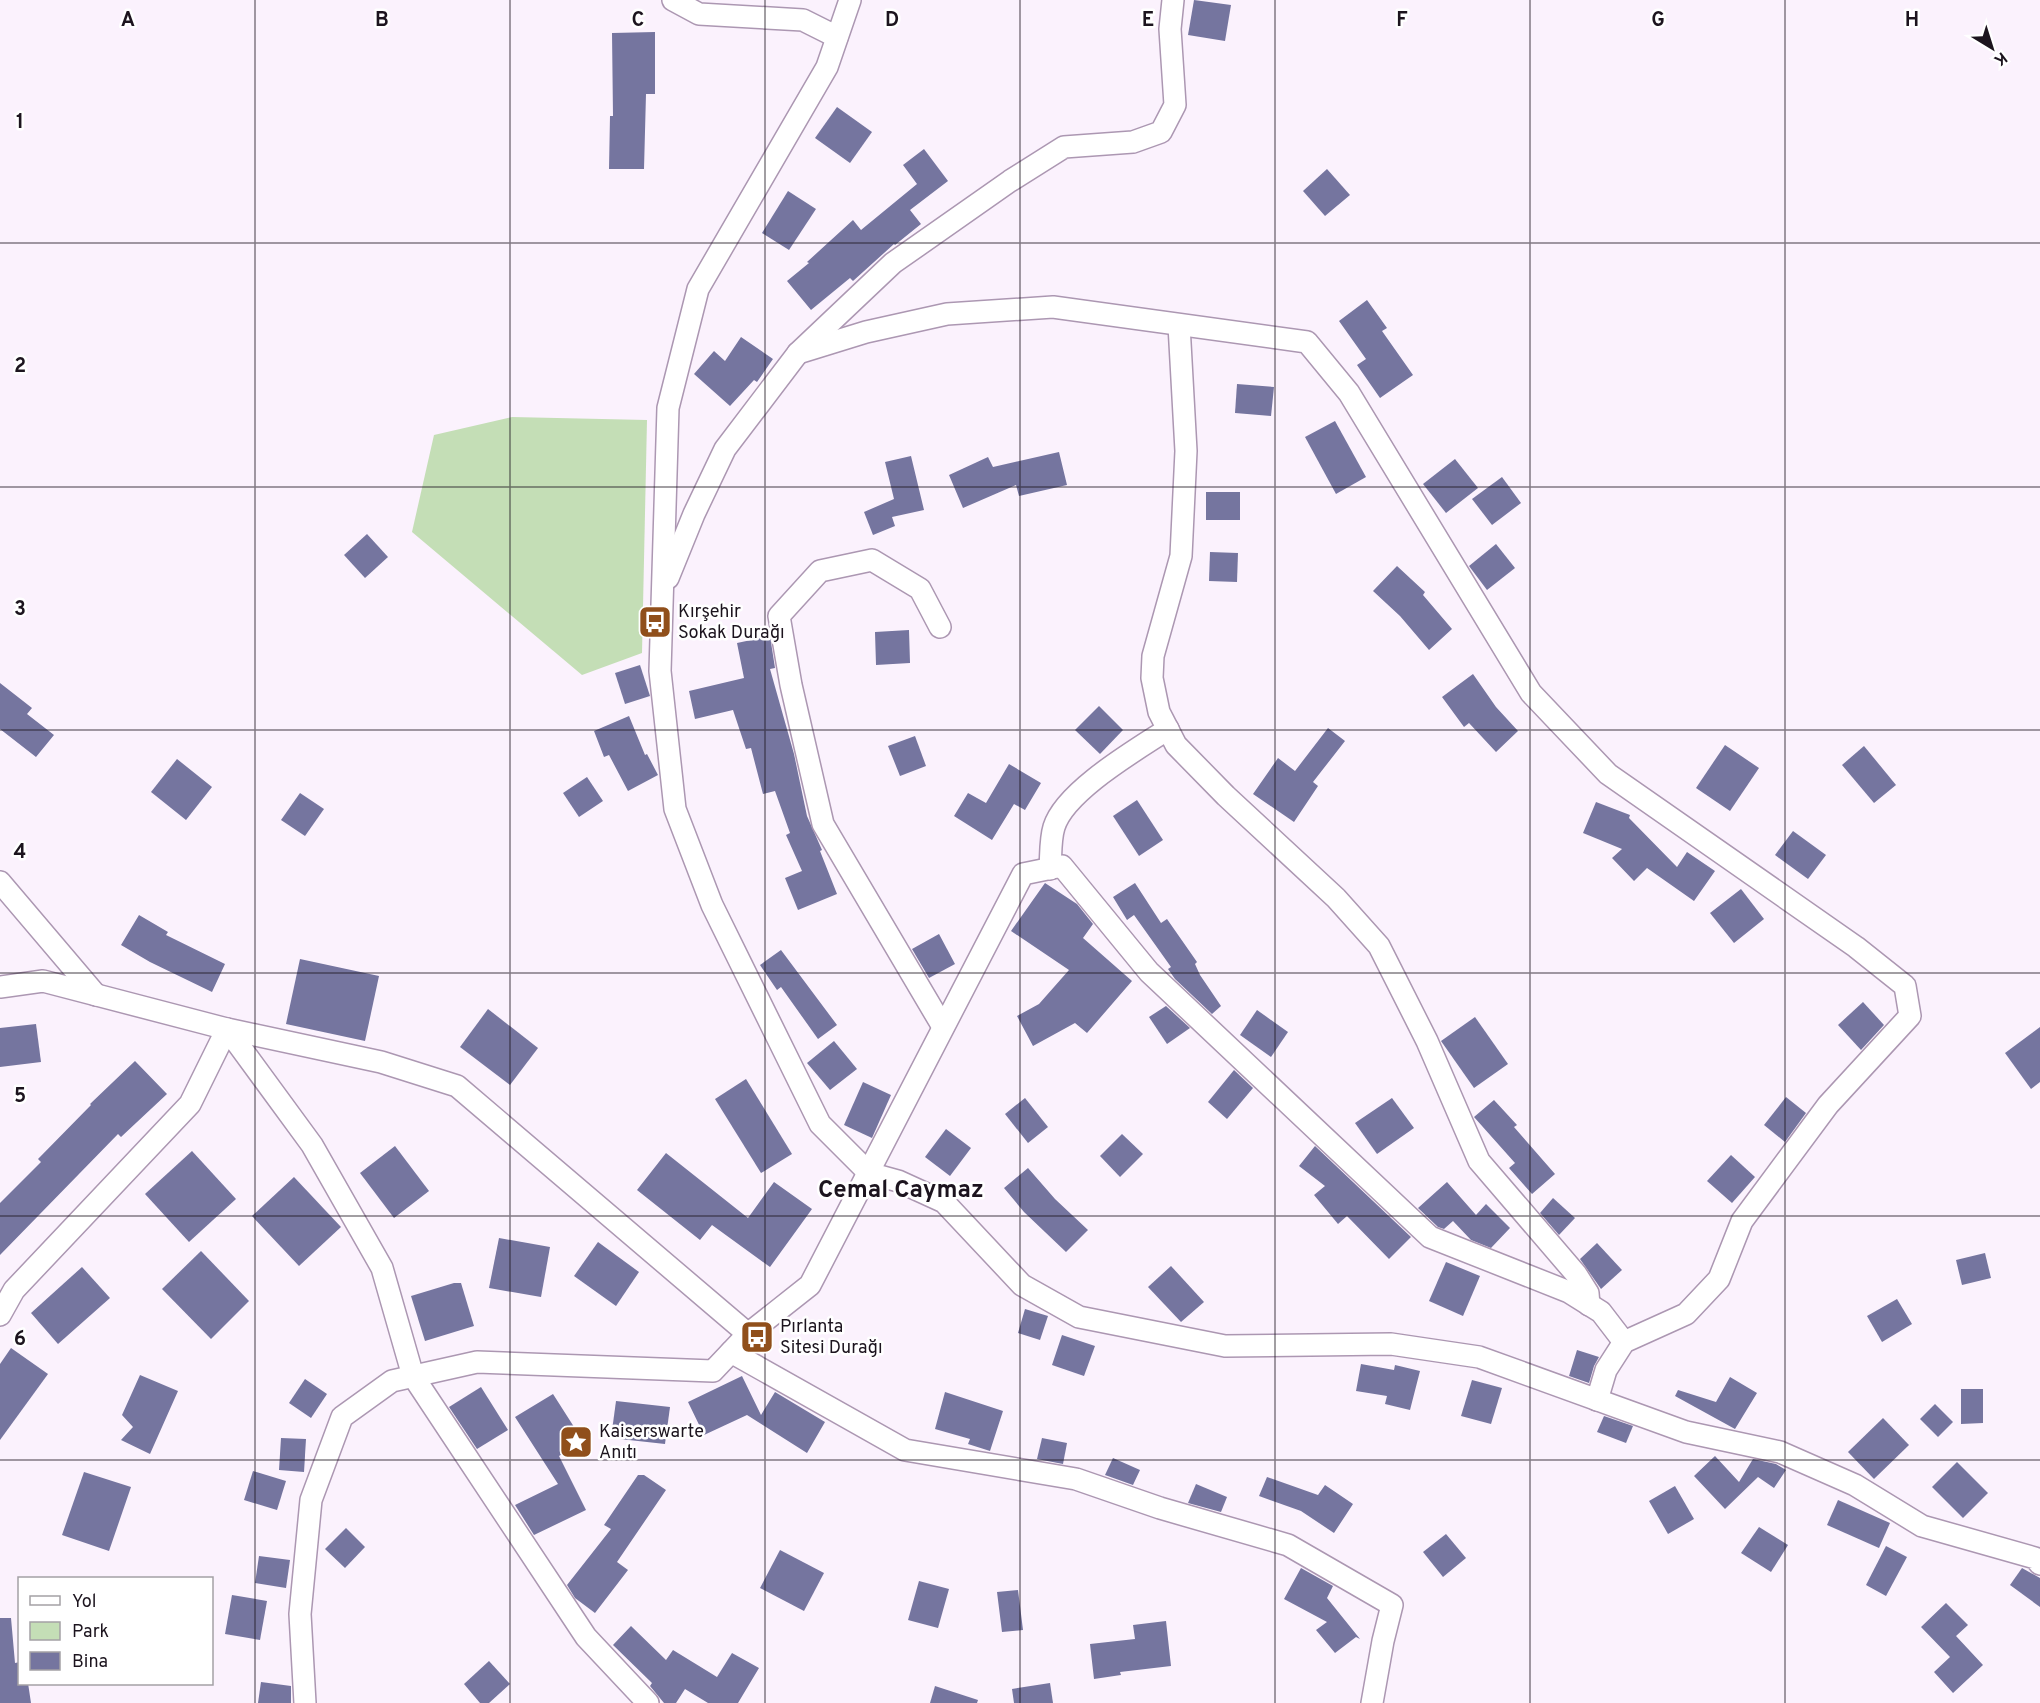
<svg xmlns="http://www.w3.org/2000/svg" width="2040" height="1703" viewBox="0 0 2040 1703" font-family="Overpass,sans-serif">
<rect width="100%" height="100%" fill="#fbf2fd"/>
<polygon fill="#c4deb6" points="512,417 647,420 642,653 582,675 412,532 434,435"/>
<g fill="#75759f">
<polygon points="1194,0 1231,5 1225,41 1188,35"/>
<polygon points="655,32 655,94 646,94 644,169 609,169 610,116 613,116 612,33"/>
<polygon points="837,107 872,132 850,163 815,138"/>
<polygon points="924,149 948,181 910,210 921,224 895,245 894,244 853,281 850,278 811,310 787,281 809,263 807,262 853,220 861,230 917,184 903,165"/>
<polygon points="1327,169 1350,195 1325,216 1303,191"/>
<polygon points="788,191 816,209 789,250 762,233"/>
<polygon points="1367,300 1387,328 1382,331 1413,375 1380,398 1357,365 1366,359 1339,321"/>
<polygon points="741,337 773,359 757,382 754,380 730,406 694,374 714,351 725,361"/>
<polygon points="1237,384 1274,387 1271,416 1235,413"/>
<polygon points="1335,421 1366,477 1336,494 1305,437"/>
<polygon points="1059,452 1067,485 1019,496 1016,485 963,508 949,475 988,457 993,467"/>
<polygon points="911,456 924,510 892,517 895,526 873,535 864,512 894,499 885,462"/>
<polygon points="1455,459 1478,488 1446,513 1423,484"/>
<polygon points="1502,477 1521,503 1492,525 1472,499"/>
<rect x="1206" y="492" width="34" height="28"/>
<polygon points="367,534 388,557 365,578 344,555"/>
<polygon points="1496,544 1515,568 1487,590 1469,566"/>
<polygon points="1210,552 1238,553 1237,582 1209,581"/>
<polygon points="1397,566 1425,592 1423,595 1452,629 1429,650 1400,616 1373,591"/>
<polygon points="909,630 910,663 876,665 875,632"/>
<polygon points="770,636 775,668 770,669 794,754 807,816 822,850 820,851 837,894 798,910 785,878 802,871 786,835 790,833 775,791 763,794 751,748 746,749 733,710 695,719 689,691 744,678 737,643"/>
<polygon points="640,665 650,696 625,704 615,673"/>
<polygon points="1473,674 1496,707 1518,731 1496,752 1469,723 1464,727 1442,697"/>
<polygon points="0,683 32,708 27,714 54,735 36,757 0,729"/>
<polygon points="1099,706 1123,730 1100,754 1075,730"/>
<polygon points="629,716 645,755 647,754 658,775 628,791 609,755 604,757 594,731"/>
<polygon points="1328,728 1345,741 1313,782 1318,786 1294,822 1253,794 1278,758 1295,771"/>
<polygon points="915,736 926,766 900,776 888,746"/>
<polygon points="1725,745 1759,768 1730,811 1696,788"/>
<polygon points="1864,746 1896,785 1874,803 1842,765"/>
<polygon points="177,759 212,787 186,820 151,792"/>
<polygon points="1009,764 1041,783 1025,810 1014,804 992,840 954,816 968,793 986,803"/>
<polygon points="587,777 603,801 579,817 563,793"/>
<polygon points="300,793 324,809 305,836 281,820"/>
<polygon points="1137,800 1163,840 1139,856 1113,816"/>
<polygon points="1596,802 1630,815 1629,818 1677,867 1687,852 1715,871 1694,901 1647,868 1634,881 1612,858 1622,849 1583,833"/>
<polygon points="1793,831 1826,855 1808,879 1775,855"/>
<polygon points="1045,883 1077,904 1093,924 1083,938 1132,981 1087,1033 1075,1023 1033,1046 1017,1016 1039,1004 1069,970 1011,931"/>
<polygon points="1135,883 1161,923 1167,919 1197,962 1195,964 1200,975 1221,1006 1212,1014 1175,979 1168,969 1171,967 1134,915 1127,920 1113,897"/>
<polygon points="1741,889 1764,919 1734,943 1710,913"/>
<polygon points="139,915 168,932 166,935 225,964 212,992 150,962 121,945"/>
<polygon points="939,934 955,964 929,978 912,949"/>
<polygon points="781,950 837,1025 818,1039 781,987 777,990 760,965"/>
<polygon points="300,959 379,976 365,1041 286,1024"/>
<polygon points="1863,1002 1884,1025 1861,1050 1838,1025"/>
<polygon points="1166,1006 1190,1028 1167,1044 1149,1017"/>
<polygon points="488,1009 538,1048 510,1085 460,1047"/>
<polygon points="1257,1010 1288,1032 1271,1057 1240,1035"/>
<polygon points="1475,1017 1508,1064 1474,1088 1441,1041"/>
<polygon points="36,1024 41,1062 0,1067 0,1028"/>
<polygon points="2040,1027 2040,1082 2031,1089 2005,1053"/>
<polygon points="834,1041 857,1069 830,1090 807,1063"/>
<polygon points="135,1061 167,1094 121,1137 118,1134 0,1255 0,1203 41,1162 38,1159 91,1105 90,1104"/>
<polygon points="1234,1070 1253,1088 1227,1119 1208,1102"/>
<polygon points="746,1079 792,1154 761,1173 715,1099"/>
<polygon points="863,1082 891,1095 872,1138 844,1125"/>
<polygon points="1786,1097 1806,1113 1785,1142 1764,1125"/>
<polygon points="1025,1098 1048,1127 1028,1143 1005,1114"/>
<polygon points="1392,1098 1414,1128 1377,1154 1355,1123"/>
<polygon points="1494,1100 1517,1125 1514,1127 1555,1174 1532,1194 1509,1168 1515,1163 1474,1117"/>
<polygon points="946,1129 971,1148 950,1176 925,1157"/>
<polygon points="1122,1134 1143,1154 1120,1177 1100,1156"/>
<polygon points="395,1146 429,1191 394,1218 360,1173"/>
<polygon points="1315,1146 1411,1237 1389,1259 1347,1216 1338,1224 1314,1195 1325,1186 1299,1166"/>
<polygon points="192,1151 236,1199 189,1242 145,1194"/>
<polygon points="666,1153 748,1218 774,1182 812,1209 770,1267 712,1225 700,1240 637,1190"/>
<polygon points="1731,1155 1755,1177 1732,1203 1707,1181"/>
<polygon points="1028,1168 1055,1199 1088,1230 1066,1252 1024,1212 1004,1188"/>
<polygon points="294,1177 341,1227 299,1266 252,1216"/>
<polygon points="1447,1182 1476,1215 1486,1204 1510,1228 1491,1248 1471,1240 1453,1221 1444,1229 1438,1227 1418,1208"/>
<polygon points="1553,1198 1575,1218 1559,1235 1540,1213"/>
<polygon points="499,1238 550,1247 541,1297 489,1288"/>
<polygon points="598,1242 639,1272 616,1306 574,1276"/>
<polygon points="1597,1243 1622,1270 1601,1289 1580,1259"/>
<polygon points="201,1251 249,1301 211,1339 162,1289"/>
<polygon points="1985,1253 1991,1278 1962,1285 1956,1260"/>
<polygon points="1446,1262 1480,1276 1463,1316 1429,1301"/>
<polygon points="1171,1266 1204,1302 1181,1322 1148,1287"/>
<polygon points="82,1267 110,1298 58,1344 31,1313"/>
<polygon points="454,1283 461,1283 474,1326 425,1341 411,1296"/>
<polygon points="1897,1299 1912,1324 1882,1342 1867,1316"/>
<polygon points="1025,1309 1048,1316 1040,1340 1018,1333"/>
<polygon points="1062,1335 1095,1346 1084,1376 1052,1365"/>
<polygon points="11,1348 48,1374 0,1440 0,1364"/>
<polygon points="1577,1350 1599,1357 1594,1366 1589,1383 1569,1376"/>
<polygon points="1361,1364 1394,1370 1395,1365 1420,1371 1410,1410 1385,1404 1387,1396 1356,1391"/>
<polygon points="140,1375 178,1391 150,1454 121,1440 133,1427 122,1415"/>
<polygon points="742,1376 761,1415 775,1392 825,1422 807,1453 747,1415 704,1435 688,1402"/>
<polygon points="1730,1377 1757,1393 1735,1429 1675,1396 1678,1390 1716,1402"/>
<polygon points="305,1379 327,1394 311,1418 289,1403"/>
<polygon points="1472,1380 1502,1388 1491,1424 1461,1416"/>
<polygon points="481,1387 508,1430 477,1449 449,1407"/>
<polygon points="1961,1389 1983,1389 1983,1423 1961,1424"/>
<polygon points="945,1392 1003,1411 990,1451 968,1444 970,1439 935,1429"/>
<polygon points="553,1394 583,1441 559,1456 586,1510 534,1535 515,1505 558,1484 515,1417"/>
<polygon points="616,1401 670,1407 665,1444 611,1438"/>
<polygon points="1935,1404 1953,1422 1938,1437 1920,1419"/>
<polygon points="1604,1416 1633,1426 1626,1443 1597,1432"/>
<polygon points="1883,1418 1909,1445 1874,1479 1848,1452"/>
<polygon points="281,1438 306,1439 304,1472 279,1470"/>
<polygon points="1042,1438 1067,1443 1063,1464 1037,1459"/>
<polygon points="1715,1456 1739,1482 1753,1459 1776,1464 1786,1470 1774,1488 1758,1477 1725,1509 1694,1476"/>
<polygon points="1113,1458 1140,1470 1133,1485 1105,1475"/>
<polygon points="1957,1462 1988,1493 1963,1518 1932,1487"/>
<polygon points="253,1471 286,1481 277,1510 244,1500"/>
<polygon points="84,1472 131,1487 109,1551 62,1535"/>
<polygon points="638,1475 644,1475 666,1490 617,1562 628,1570 595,1613 575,1598 567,1585 611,1529 604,1525"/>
<polygon points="1267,1477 1318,1495 1325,1485 1353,1504 1334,1533 1301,1511 1259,1496"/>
<polygon points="1196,1484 1227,1497 1221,1512 1188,1503"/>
<polygon points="1675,1486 1694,1519 1668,1534 1649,1501"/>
<polygon points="1838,1500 1890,1523 1879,1548 1827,1525"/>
<polygon points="1759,1527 1788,1545 1771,1572 1741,1553"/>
<polygon points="346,1528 365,1547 345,1568 325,1549"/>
<polygon points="1446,1534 1466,1558 1443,1577 1423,1552"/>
<polygon points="1886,1546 1907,1557 1886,1596 1866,1585"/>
<polygon points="780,1550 824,1573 804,1611 760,1588"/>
<polygon points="259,1556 290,1560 286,1588 255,1583"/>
<polygon points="1301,1568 1333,1586 1327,1598 1360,1639 1356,1637 1335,1653 1316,1630 1327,1622 1284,1599"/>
<polygon points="2022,1568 2040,1578 2040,1607 2010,1585"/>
<polygon points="919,1581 949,1589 938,1628 908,1620"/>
<polygon points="1018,1590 1023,1630 1002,1632 997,1592"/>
<polygon points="232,1595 267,1601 260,1640 225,1634"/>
<polygon points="1946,1603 1968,1625 1956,1636 1983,1665 1953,1693 1934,1672 1950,1657 1921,1627"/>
<polygon points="0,1618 11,1618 15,1663 20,1662 20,1683 28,1683 31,1703 0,1703"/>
<polygon points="1166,1621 1171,1666 1120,1672 1121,1675 1094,1679 1090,1644 1135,1639 1133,1625"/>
<polygon points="631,1626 666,1660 673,1650 717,1677 732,1653 759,1668 738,1703 708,1703 685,1689 676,1703 664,1703 650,1686 652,1683 613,1645"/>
<polygon points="489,1661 510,1684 489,1703 480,1703 464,1684"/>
<polygon points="261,1682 291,1686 291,1703 258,1703"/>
<polygon points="1050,1683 1053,1703 1014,1703 1012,1689"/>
<polygon points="935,1686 978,1700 977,1703 930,1703"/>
</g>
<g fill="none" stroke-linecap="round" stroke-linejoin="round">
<g stroke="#ac97b2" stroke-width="24">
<g id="minor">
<polyline points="673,0 699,14 803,20 837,37"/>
<polyline points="850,0 827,67 698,289 668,408 660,671 675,809 712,905 820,1124 869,1173 898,1181 944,1202 1022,1285 1079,1317 1225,1346 1391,1344 1479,1357 1686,1432 1780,1452 1855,1485 1922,1526 2035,1558 2040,1564"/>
<polyline points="1179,325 1186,451 1181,556 1153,656 1152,678 1159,712 1176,745 1226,796 1336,898 1379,946 1427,1041 1479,1161 1576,1274 1588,1293 1589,1305"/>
<polyline points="798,353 866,332 947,314 1053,307 1307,342 1349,393 1531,693 1608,774 1856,947 1905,986 1910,1016 1828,1105 1742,1221 1719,1279 1686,1314 1624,1342 1606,1370 1597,1400"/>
<polyline points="668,578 694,514 725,449 798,353 893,263 1010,181 1064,147 1133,142 1161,132 1175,105 1170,29 1173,0"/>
<polyline points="940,627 920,589 872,560 820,571 779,616 791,685 823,824 943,1027"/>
<path d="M1050,869C1051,856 1050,840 1054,827C1065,791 1136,750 1168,729"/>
<polyline points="0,882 96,995"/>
<polyline points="0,987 43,981 227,1029 312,1145 382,1268 413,1376 586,1637 648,1703"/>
<polyline points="0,1315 14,1290 190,1104 227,1029 381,1062 457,1086 748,1334"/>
<polyline points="731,1352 905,1450 1076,1479 1160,1508 1288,1545 1392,1605 1383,1641 1372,1703"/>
<polyline points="305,1703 300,1614 311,1500 342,1417 392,1381 477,1362 713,1371 748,1334 810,1285 1023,874 1062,866 1149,972 1430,1237 1569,1292 1601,1312 1624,1342"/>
</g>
</g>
<use href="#minor" stroke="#fff" stroke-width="21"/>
</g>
<path fill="none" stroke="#1c141e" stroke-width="1.5" stroke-opacity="0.55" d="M255,0V1703M510,0V1703M765,0V1703M1020,0V1703M1275,0V1703M1530,0V1703M1785,0V1703M0,243H2040M0,487H2040M0,730H2040M0,973H2040M0,1216H2040M0,1460H2040"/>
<defs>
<g id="bus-square" transform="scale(1.725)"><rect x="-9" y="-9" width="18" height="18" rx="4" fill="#904f1b" stroke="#fff"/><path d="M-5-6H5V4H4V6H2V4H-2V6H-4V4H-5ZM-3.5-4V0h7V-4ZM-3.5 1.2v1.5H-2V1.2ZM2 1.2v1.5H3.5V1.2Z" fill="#fff"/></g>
<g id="sight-square" transform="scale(1.725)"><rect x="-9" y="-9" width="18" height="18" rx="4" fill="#904f1b" stroke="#fff"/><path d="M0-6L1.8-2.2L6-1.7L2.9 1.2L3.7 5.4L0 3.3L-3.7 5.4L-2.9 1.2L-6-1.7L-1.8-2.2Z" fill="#fff"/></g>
</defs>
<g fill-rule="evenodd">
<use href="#bus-square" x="655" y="622"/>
<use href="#bus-square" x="757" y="1337"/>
<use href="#sight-square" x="576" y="1442"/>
</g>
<g text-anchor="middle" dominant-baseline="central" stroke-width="5" stroke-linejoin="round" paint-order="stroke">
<g font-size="18" fill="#1c141e" stroke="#fff" text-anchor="start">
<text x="678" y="612">Kırşehir<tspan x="678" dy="21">Sokak Durağı</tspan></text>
<text x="780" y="1327">Pırlanta<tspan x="780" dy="21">Sitesi Durağı</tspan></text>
<text x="599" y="1432">Kaiserswarte<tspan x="599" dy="21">Anıtı</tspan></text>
</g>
<g font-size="24" font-weight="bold" fill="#1c141e" stroke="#fff">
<text x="901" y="1191">Cemal Caymaz</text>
</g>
</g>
<g font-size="20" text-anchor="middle" font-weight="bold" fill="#1c141e" stroke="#fff" stroke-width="5" stroke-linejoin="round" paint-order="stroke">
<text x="128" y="26">A</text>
<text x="382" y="26">B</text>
<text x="638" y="26">C</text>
<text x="892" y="26">D</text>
<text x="1148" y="26">E</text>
<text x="1402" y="26">F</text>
<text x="1658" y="26">G</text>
<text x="1912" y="26">H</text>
<text x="20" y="128">1</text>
<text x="20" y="372">2</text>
<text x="20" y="615">3</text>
<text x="20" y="858">4</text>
<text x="20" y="1102">5</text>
<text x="20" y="1345">6</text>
</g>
<rect x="18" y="1577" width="195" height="108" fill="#ffffff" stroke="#a4a1a5" stroke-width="1.5"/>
<rect x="30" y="1596" width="30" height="9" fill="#ffffff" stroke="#a4a1a5" stroke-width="1.5"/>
<text x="72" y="1607" font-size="18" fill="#1c141e">Yol</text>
<rect x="30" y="1622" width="30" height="18" fill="#c4deb6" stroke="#a4a1a5" stroke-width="1.5"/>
<text x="72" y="1637" font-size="18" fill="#1c141e">Park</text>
<rect x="30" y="1652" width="30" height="18" fill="#75759f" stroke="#a4a1a5" stroke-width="1.5"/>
<text x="72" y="1667" font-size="18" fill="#1c141e">Bina</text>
<g transform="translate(1992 48) rotate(142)" stroke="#ffffff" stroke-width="4.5" paint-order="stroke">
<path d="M0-4.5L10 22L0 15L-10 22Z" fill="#1c141e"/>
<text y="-9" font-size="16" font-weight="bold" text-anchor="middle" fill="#1c141e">K</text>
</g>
</svg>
